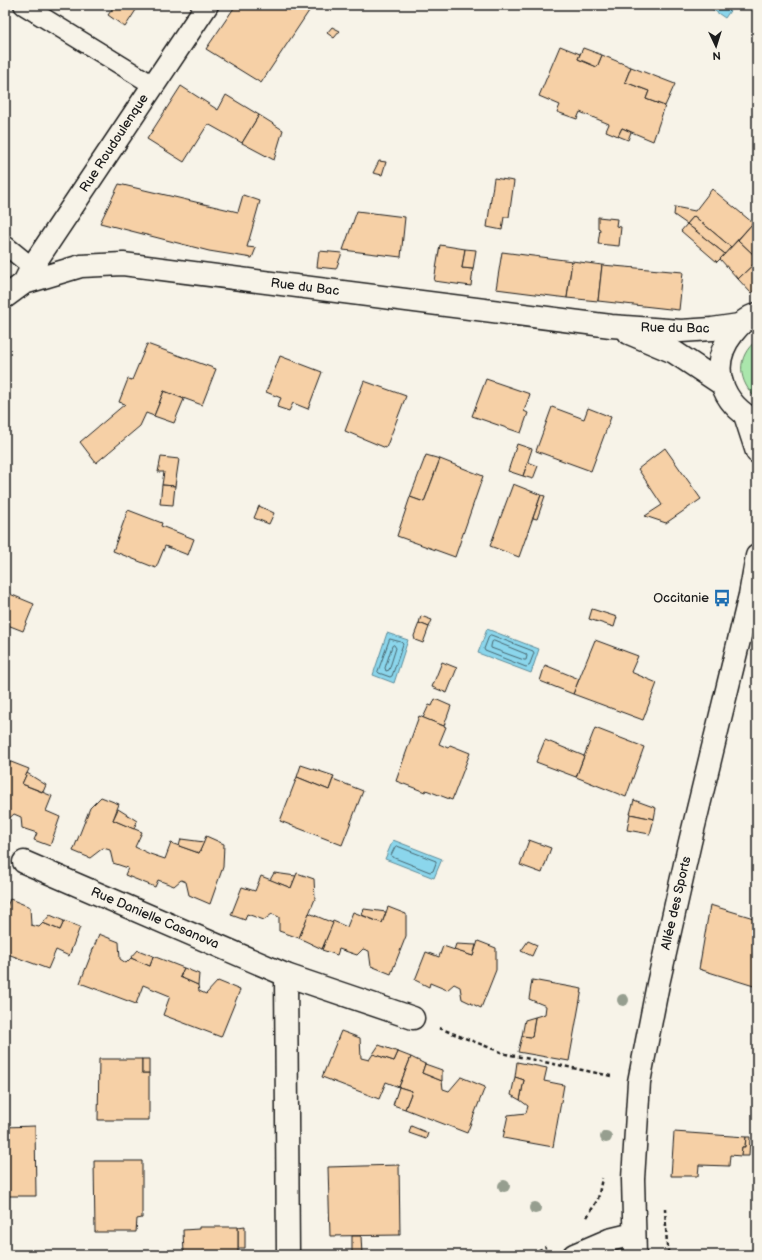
<svg xmlns="http://www.w3.org/2000/svg" width="762" height="1260" viewBox="0 0 762 1260" font-family="'Balsamiq Sans',sans-serif">
<rect width="100%" height="100%" fill="#f7f3e8"/>
<filter id="ink" filterUnits="userSpaceOnUse"><feTurbulence type="fractalNoise" baseFrequency=".025" numOctaves="2"/><feDisplacementMap in="SourceGraphic" scale="8" xChannelSelector="R" yChannelSelector="G"/><feConvolveMatrix kernelMatrix="1 2 1 2 8 2 1 2 1" color-interpolation-filters="sRGB"/></filter>
<g filter="url(#ink)">
<path fill="#aae6ac" stroke="#638164" d="M757,340V399C738,382 735,357 757,340Z"/>
<g fill="#8bd6ec" stroke="#5f8c99">
<polygon points="706,5 734,5 725,18"/>
<polygon points="487,629 539,649 531,673 478,653"/>
<polygon points="387,633 408,640 394,683 373,675"/>
<polygon points="393,840 442,859 434,878 385,859"/>
</g>
<g fill="none" stroke-linecap="round" stroke-linejoin="round">
<g stroke="#48666f" stroke-width="1">
<polygon points="491,635 533,651 534,653 529,666 526,667 485,651 484,649 489,636"/>
<polygon points="390,639 401,642 403,644 392,676 390,677 379,673 378,672"/>
<polygon points="494,641 526,654 527,656 526,660 524,660 491,648 491,646 492,642"/>
<polygon points="394,645 396,648 389,670 386,671 385,668 392,646"/>
<polygon points="397,846 436,861 436,863 433,871 430,872 392,857 391,855 395,847"/>
</g>
</g>
<g fill="#f6d0a6" stroke="#1c1c1c">
<polygon points="115,5 128,5 136,10 125,27 108,15"/>
<polygon points="236,5 313,5 261,83 206,49"/>
<polygon points="332,27 340,31 334,38 327,33"/>
<polygon points="560,46 580,54 578,59 597,67 602,55 631,67 625,82 649,91 646,99 665,106 653,141 622,128 618,136 606,131 609,124 580,112 577,119 557,112 560,105 539,96"/>
<polygon points="583,48 602,55 597,67 578,59"/>
<polygon points="631,67 675,84 665,106 646,99 649,91 625,82"/>
<polygon points="181,86 218,110 226,95 259,115 242,143 208,124 184,162 147,139"/>
<polygon points="259,115 283,130 274,160 242,143"/>
<polygon points="622,128 631,132 628,140 618,136"/>
<polygon points="379,161 386,162 382,175 373,173"/>
<polygon points="494,178 514,181 509,217 504,217 502,230 487,227"/>
<polygon points="119,184 238,212 243,195 260,201 247,247 256,248 252,258 209,251 100,223"/>
<polygon points="712,189 753,223 731,247 694,216 687,224 674,215 675,207 695,211"/>
<polygon points="357,211 405,217 401,257 343,250"/>
<polygon points="694,216 731,247 725,254 687,224"/>
<polygon points="598,217 617,219 616,226 621,227 619,246 598,244 600,229 598,228"/>
<polygon points="753,223 757,227 757,258 738,240"/>
<polygon points="687,224 725,254 717,262 681,231"/>
<polygon points="738,240 757,258 757,261 738,279 720,259"/>
<polygon points="440,245 465,249 462,268 473,269 471,286 434,281"/>
<polygon points="465,249 476,250 473,269 462,268"/>
<polygon points="319,251 342,253 336,269 317,267"/>
<polygon points="502,252 572,261 567,298 496,289"/>
<polygon points="572,261 602,265 598,301 567,298"/>
<polygon points="757,261 757,290 751,293 738,279"/>
<polygon points="602,265 683,272 679,310 598,301"/>
<polygon points="147,344 216,369 202,405 164,391 154,416 146,413 140,426 96,463 80,442 125,404 119,402 128,379 132,380"/>
<polygon points="280,356 322,372 308,409 293,403 289,411 277,407 281,398 266,392"/>
<polygon points="486,379 530,394 524,411 528,413 521,433 472,416"/>
<polygon points="364,381 406,396 386,448 345,431"/>
<polygon points="164,391 184,399 174,423 154,416"/>
<polygon points="552,407 584,419 588,408 611,417 591,471 536,451"/>
<polygon points="517,444 532,449 523,476 508,471"/>
<polygon points="665,448 701,499 666,523 645,516 662,505 638,469"/>
<polygon points="426,455 440,459 424,502 410,497"/>
<polygon points="161,457 179,459 175,486 162,485 164,472 158,472"/>
<polygon points="440,459 483,476 455,557 397,536 410,497 424,502"/>
<polygon points="528,462 538,466 533,479 523,476"/>
<polygon points="513,484 541,495 519,557 490,546"/>
<polygon points="162,485 175,486 173,505 160,504"/>
<polygon points="541,495 545,496 537,519 533,518"/>
<polygon points="259,506 274,513 269,524 254,518"/>
<polygon points="128,510 162,523 161,526 194,539 188,555 165,546 156,568 113,551"/>
<polygon points="5,592 34,604 23,631 5,624"/>
<polygon points="592,609 617,617 614,627 589,619"/>
<polygon points="421,616 432,620 429,627 419,623"/>
<polygon points="419,623 429,627 423,643 415,640 414,636"/>
<polygon points="595,640 638,656 631,672 657,683 643,720 573,694"/>
<polygon points="442,662 457,668 447,693 432,687"/>
<polygon points="545,665 579,679 573,694 540,681"/>
<polygon points="435,699 451,706 444,726 423,718 429,705 432,706"/>
<polygon points="419,716 446,727 439,744 448,748 450,745 470,753 452,800 426,790 425,792 396,781"/>
<polygon points="595,728 644,747 626,797 576,777"/>
<polygon points="545,740 584,756 576,777 536,762"/>
<polygon points="11,762 29,769 22,784 52,796 46,811 60,817 50,846 34,840 37,833 22,828 21,817 14,814 5,822 5,768"/>
<polygon points="301,765 334,776 329,790 297,777"/>
<polygon points="27,773 46,785 43,792 22,784"/>
<polygon points="297,777 329,790 333,779 363,791 342,845 280,821"/>
<polygon points="101,797 119,804 113,820 142,832 135,847 150,854 165,859 171,843 199,853 206,836 224,844 223,867 210,904 189,895 186,882 181,880 174,886 158,880 155,887 125,875 128,868 113,863 110,850 103,848 90,858 73,851 90,808"/>
<polygon points="634,800 656,808 654,819 630,814"/>
<polygon points="118,809 137,821 134,829 113,820"/>
<polygon points="630,814 654,819 650,834 627,830"/>
<polygon points="181,839 204,842 199,853 179,846"/>
<polygon points="529,840 551,848 542,873 520,865"/>
<polygon points="274,873 296,876 291,888 270,880"/>
<polygon points="297,873 314,879 315,899 299,938 279,931 279,917 272,914 264,920 247,914 245,920 231,915 242,887 255,891 261,876 291,888"/>
<polygon points="10,899 30,907 31,925 39,927 43,923 60,930 64,921 80,927 69,956 56,950 48,969 5,953 5,911"/>
<polygon points="710,905 757,919 757,987 699,969"/>
<polygon points="388,907 406,914 406,936 391,974 371,966 369,951 363,949 357,955 339,949 337,955 322,950 333,921 347,927 353,912 382,923"/>
<polygon points="364,909 386,912 382,923 362,915"/>
<polygon points="309,913 333,923 322,949 299,938"/>
<polygon points="50,915 64,921 60,930 43,923"/>
<polygon points="99,934 119,942 120,959 126,963 131,958 150,966 153,956 184,968 180,977 198,985 199,991 206,994 218,981 240,990 221,1037 163,1015 170,996 143,985 136,1004 80,983"/>
<polygon points="478,941 496,948 496,970 481,1008 462,999 460,987 454,984 447,990 430,983 429,987 415,980 426,952 439,957 443,946 473,956"/>
<polygon points="528,941 537,945 532,956 521,951"/>
<polygon points="456,944 476,945 473,956 454,950"/>
<polygon points="138,950 153,956 150,966 131,958"/>
<polygon points="184,968 199,974 198,985 180,977"/>
<polygon points="532,980 582,989 569,1061 518,1052 522,1036 532,1037 535,1017 545,1014 546,1006 529,999"/>
<polygon points="535,1017 532,1037 522,1036 525,1020"/>
<polygon points="341,1031 360,1038 361,1058 369,1060 373,1054 394,1061 398,1052 411,1057 399,1087 386,1082 379,1099 322,1077"/>
<polygon points="379,1045 398,1052 394,1061 373,1054"/>
<polygon points="411,1057 425,1064 422,1073 442,1081 443,1089 449,1091 461,1077 485,1087 467,1133 405,1109 412,1091 399,1087"/>
<polygon points="99,1059 142,1059 142,1073 149,1073 149,1120 98,1120"/>
<rect x="142" y="1059" width="7" height="14"/>
<polygon points="517,1062 547,1068 544,1081 564,1085 553,1147 503,1138 508,1115 526,1113 528,1106 520,1100 524,1080 515,1077"/>
<polygon points="425,1064 442,1070 442,1081 422,1073"/>
<polygon points="515,1077 524,1080 520,1100 511,1095"/>
<polygon points="399,1087 412,1091 405,1109 393,1105"/>
<polygon points="35,1126 36,1196 5,1196 5,1127"/>
<polygon points="411,1126 428,1133 426,1139 409,1133"/>
<polygon points="674,1132 746,1137 745,1147 742,1147 741,1156 730,1155 729,1166 699,1165 698,1176 671,1176"/>
<polygon points="746,1137 750,1137 749,1156 741,1156 742,1147 745,1147"/>
<polygon points="94,1161 142,1161 142,1218 137,1219 136,1232 95,1232"/>
<polygon points="399,1165 400,1235 330,1236 328,1167"/>
<polygon points="245,1226 245,1248 238,1248 238,1227"/>
<polygon points="199,1227 238,1227 238,1255 184,1255 183,1230 199,1229"/>
<polygon points="352,1236 361,1236 362,1255 352,1255"/>
</g>
<g fill="none" stroke-linecap="round" stroke-linejoin="round">
<g stroke="#1c1c1c" stroke-width="21">
<g id="lane">
<polyline points="23,5 153,85"/>
<polyline points="5,245 32,267"/>
</g>
</g>
<g stroke="#1c1c1c" stroke-width="25">
<g id="street">
<polyline points="24,283 32,267 207,5"/>
<polyline points="5,297 24,283 81,266 123,264 611,326 681,331 712,329 739,325"/>
<polyline points="629,333 674,352 722,384"/>
<polyline points="24,862 286,975"/>
<polyline points="288,1255 286,975 413,1018"/>
<polyline points="574,1255 609,1240 634,1234"/>
</g>
</g>
<g stroke="#1c1c1c" stroke-width="25">
<g id="secondary">
<path d="M757,314C748,317 739,325 733,333C707,366 721,403 757,422"/>
<polyline points="745,415 757,452"/>
<polyline points="635,1255 633,1179 639,1082 658,984 690,842 750,595 757,556"/>
</g>
</g>
<g stroke="#1c1c1c" stroke-width="2.5" stroke-dasharray="4 3" stroke-linecap="butt">
<polyline points="439,1028 506,1054 611,1076"/>
<polyline points="665,1208 667,1246 669,1255"/>
<polyline points="587,1217 598,1199 602,1178"/>
<polyline points="537,1255 535,1252 546,1247"/>
</g>
<use href="#lane" stroke="#f7f3e8" stroke-width="18"/>
<use href="#street" stroke="#f7f3e8" stroke-width="22"/>
<use href="#secondary" stroke="#f7f3e8" stroke-width="22"/>
</g>
<g fill="#969e8f">
<circle cx="623" cy="1000" r="6"/>
<circle cx="606" cy="1137" r="6"/>
<circle cx="504" cy="1186" r="6"/>
<circle cx="535" cy="1208" r="6"/>
</g>
</g>
<defs>
<g id="bus-bare" transform="scale(1.38)"><path d="M-5-6H5V4H4V6H2V4H-2V6H-4V4H-5ZM-3.5-4V0h7V-4ZM-3.5 1.2v1.5H-2V1.2ZM2 1.2v1.5H3.5V1.2Z" fill="#1f6fb2" stroke="#f7f3e8" stroke-width="2.5" paint-order="stroke"/></g>
</defs>
<g fill-rule="evenodd">
<use href="#bus-bare" x="722" y="598"/>
</g>
<g text-anchor="middle" dominant-baseline="central" stroke-width="3" stroke-linejoin="round" paint-order="stroke">
<g font-size="13" fill="#1c1c1c" stroke="#f7f3e8">
<text transform="translate(114 143) rotate(-57)">Rue Roudoulenque</text>
<text transform="translate(305 287) rotate(7)">Rue du Bac</text>
<text transform="translate(675 328) rotate(1)">Rue du Bac</text>
<text transform="translate(676 903) rotate(-77)">Allée des Sports</text>
<text transform="translate(155 918) rotate(23)">Rue Danielle Casanova</text>
</g>
<g font-size="13" fill="#1c1c1c" stroke="#f7f3e8" text-anchor="end">
<text x="709" y="598">Occitanie</text>
</g>
</g>
<rect width="762" height="1260" fill="none" stroke="#f7f3e8" stroke-width="20"/>
<rect x="10" y="10" width="742" height="1240" fill="none" stroke="#1c1c1c" stroke-width="1.5" filter="url(#ink)"/>
<g transform="translate(716 46) rotate(176)" stroke="#f7f3e8" stroke-width="3" paint-order="stroke">
<path d="M0-3L7 15L0 10L-7 15Z" fill="#1c1c1c"/>
<text y="-6" font-size="11" font-weight="bold" text-anchor="middle" fill="#1c1c1c">N</text>
</g>
</svg>
